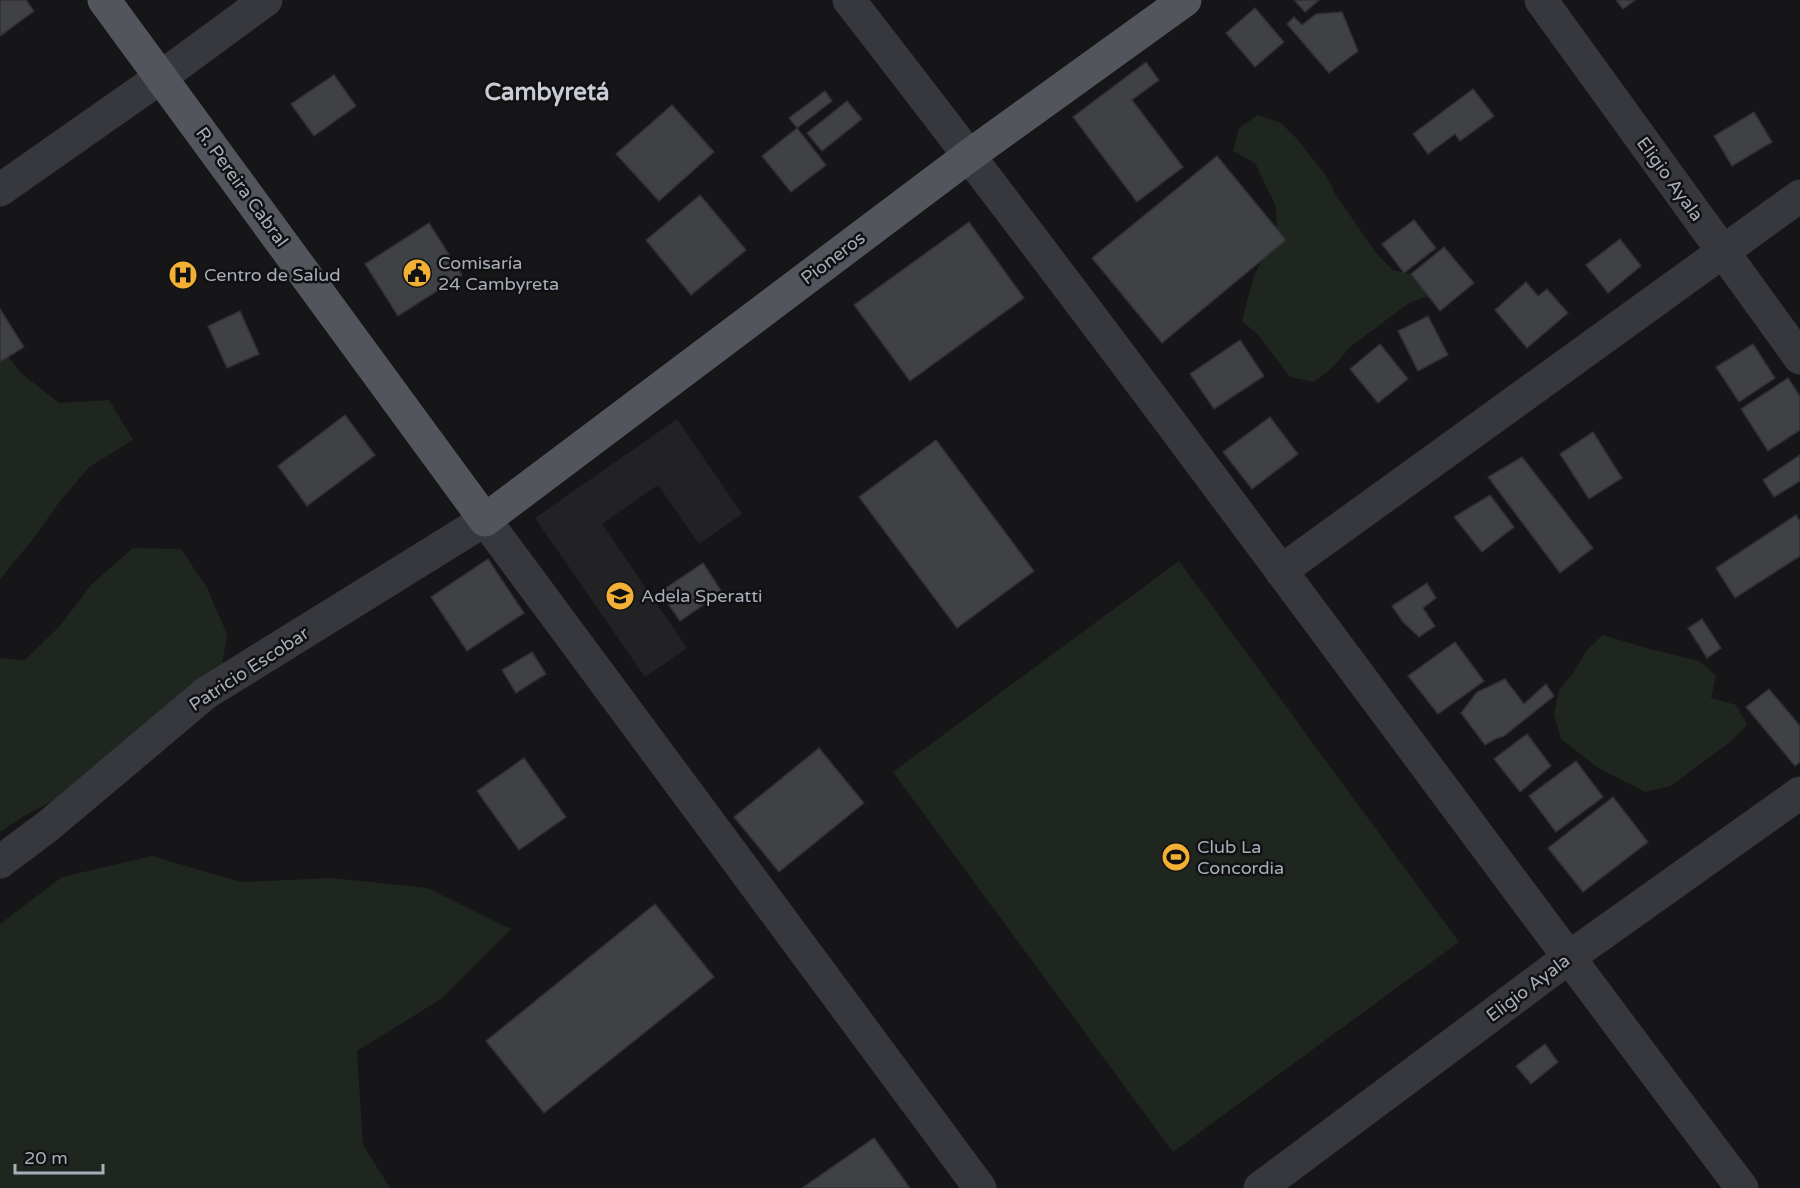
<svg xmlns="http://www.w3.org/2000/svg" width="1800" height="1188" viewBox="0 0 1800 1188" font-family="'Varela Round',sans-serif">
<rect width="100%" height="100%" fill="#161618"/>
<polygon fill="#222225" points="677,419 742,514 699,544 658,485 602,524 687,648 645,677 535,518"/>
<g fill="#1e261f">
<polygon points="1258,115 1281,123 1298,140 1327,177 1337,197 1377,254 1393,270 1418,276 1431,295 1409,303 1350,347 1334,366 1314,382 1290,377 1260,337 1242,321 1254,275 1277,233 1276,207 1255,163 1233,151 1239,128"/>
<polygon points="0,347 21,373 59,403 109,400 133,440 89,467 60,501 33,539 0,579"/>
<polygon points="133,548 181,549 207,588 227,634 220,680 69,793 27,814 0,832 0,658 25,660 60,626 91,585"/>
<polygon points="1179,561 1459,942 1173,1152 893,772"/>
<polygon points="1603,635 1650,649 1699,661 1716,675 1711,698 1736,705 1747,725 1730,742 1671,786 1645,792 1600,769 1561,739 1554,714 1559,690 1574,672 1586,651"/>
<polygon points="152,856 241,882 332,878 427,888 511,929 441,999 357,1051 363,1145 390,1188 0,1188 0,924 62,877"/>
</g>
<g fill="#404145" stroke="#303034" stroke-width="1.5">
<polygon points="0,0 26,0 34,11 0,36"/>
<polygon points="1294,0 1319,0 1305,12"/>
<polygon points="1616,0 1635,0 1623,9"/>
<polygon points="1255,8 1284,42 1255,67 1226,33"/>
<polygon points="1342,12 1358,51 1329,73 1287,24 1294,17 1302,25 1316,14"/>
<polygon points="1146,62 1159,80 1132,100 1183,167 1137,202 1073,117"/>
<polygon points="334,75 356,106 314,136 291,104"/>
<polygon points="1473,89 1494,116 1460,141 1455,134 1428,154 1413,134"/>
<polygon points="825,91 832,101 797,128 789,118"/>
<polygon points="847,101 862,119 822,151 807,133"/>
<polygon points="672,105 714,152 659,201 616,154"/>
<polygon points="1754,112 1772,142 1732,166 1714,136"/>
<polygon points="797,128 826,165 791,192 762,156"/>
<polygon points="1217,156 1286,240 1162,343 1092,258"/>
<polygon points="700,195 746,250 691,295 646,240"/>
<polygon points="1414,220 1436,248 1404,273 1382,244"/>
<polygon points="969,222 1024,298 910,381 854,305"/>
<polygon points="429,223 462,275 398,316 365,264"/>
<polygon points="1620,239 1641,266 1608,293 1586,265"/>
<polygon points="1444,247 1474,283 1440,311 1411,274"/>
<polygon points="1526,282 1538,296 1547,289 1568,313 1527,348 1495,310"/>
<polygon points="0,309 24,347 0,362"/>
<polygon points="240,311 259,354 227,368 208,326"/>
<polygon points="1428,316 1448,355 1418,371 1398,331"/>
<polygon points="1240,340 1264,376 1214,409 1190,374"/>
<polygon points="1380,344 1408,379 1378,403 1350,369"/>
<polygon points="1753,344 1775,378 1739,402 1716,367"/>
<polygon points="1788,378 1800,396 1800,430 1768,451 1741,409"/>
<polygon points="345,415 375,455 307,506 278,466"/>
<polygon points="1270,417 1298,454 1252,489 1223,452"/>
<polygon points="1593,432 1622,478 1589,499 1560,454"/>
<polygon points="936,440 1034,571 957,628 859,497"/>
<polygon points="1800,455 1800,481 1774,497 1763,480"/>
<polygon points="1522,457 1593,548 1560,573 1488,477"/>
<polygon points="1490,495 1514,527 1482,552 1454,517"/>
<polygon points="1796,515 1800,521 1800,556 1735,598 1716,568"/>
<polygon points="488,559 524,613 467,651 431,597"/>
<polygon points="703,563 722,592 680,621 660,592"/>
<polygon points="1427,583 1436,598 1423,608 1435,626 1419,637 1403,622 1392,606"/>
<polygon points="1702,619 1721,648 1707,658 1688,628"/>
<polygon points="1455,642 1484,681 1438,714 1408,676"/>
<polygon points="532,652 546,674 516,693 502,670"/>
<polygon points="1505,679 1524,704 1546,684 1554,696 1504,736 1495,739 1485,745 1461,713 1477,692"/>
<polygon points="1769,689 1800,726 1800,762 1795,766 1746,707"/>
<polygon points="1527,734 1551,766 1520,792 1494,759"/>
<polygon points="819,748 864,803 779,872 734,817"/>
<polygon points="524,758 566,817 519,850 477,791"/>
<polygon points="1576,761 1603,797 1556,832 1529,796"/>
<polygon points="1613,797 1648,842 1583,892 1548,848"/>
<polygon points="655,904 714,977 544,1113 486,1041"/>
<polygon points="1545,1044 1558,1062 1531,1084 1516,1066"/>
<polygon points="874,1138 910,1188 802,1188"/>
</g>
<g fill="none" stroke-linecap="round" stroke-linejoin="round">
<g stroke="#37383d" stroke-width="33">
<path d="M849,0C1153,391 1443,793 1742,1188"/>
<polyline points="1541,0 1800,358"/>
<polyline points="0,190 161,77 266,0"/>
<polyline points="1281,571 1800,196"/>
<polyline points="0,862 48,826 206,693 485,520 980,1188"/>
<polyline points="1260,1188 1568,958 1800,793"/>
</g>
<polyline stroke="#53555c" stroke-width="33" points="104,0 485,520 970,155 1185,0"/>
</g>
<defs>
<g id="civic-disc" transform="scale(1.5)"><circle r="9.5" fill="#f2b134" stroke="#111113"/><path d="M-.6-6.5H3V-4.5H.6V-3L4-1V1h2V6H-6V1h2V-1L-.6-3ZM-1.2 2.5V6h2.4V2.5Z" fill="#111"/></g>
<g id="hospital-disc" transform="scale(1.5)"><circle r="9.5" fill="#f2b134" stroke="#111113"/><path d="M-5-5h3v3.5h4V-5h3V5h-3V1.5h-4V5h-3Z" fill="#111"/></g>
<g id="school-disc" transform="scale(1.5)"><circle r="9.5" fill="#f2b134" stroke="#111113"/><path d="M0-5L7-2L0 1L-7-2ZM-4 1L0 2.5L4 1V4Q0 6-4 4Z" fill="#111"/></g>
<g id="stadium-disc" transform="scale(1.5)"><circle r="9.5" fill="#f2b134" stroke="#111113"/><path d="M0-5a6.5 5 0 1 0 0 10a6.5 5 0 1 0 0-10ZM-3.5-1.8h7v3.6h-7Z" fill="#111"/></g>
</defs>
<g fill-rule="evenodd">
<use href="#civic-disc" x="417" y="273"/>
<use href="#hospital-disc" x="183" y="275"/>
<use href="#school-disc" x="620" y="596"/>
<use href="#stadium-disc" x="1176" y="857"/>
</g>
<g text-anchor="middle" dominant-baseline="central" stroke-width="5" stroke-linejoin="round" paint-order="stroke">
<g font-size="18" fill="#a8adb8" stroke="#111113">
<text transform="translate(1670 179) rotate(54)">Eligio Ayala</text>
<text transform="translate(242 187) rotate(54)">R. Pereira Cabral</text>
<text transform="translate(833 258) rotate(-37)">Pioneros</text>
<text transform="translate(249 669) rotate(-33)">Patricio Escobar</text>
<text transform="translate(1528 988) rotate(-37)">Eligio Ayala</text>
</g>
<g font-size="18" fill="#a8adb8" stroke="#111113" text-anchor="start">
<text x="438" y="263">Comisaría<tspan x="438" dy="21">24 Cambyreta</tspan></text>
<text x="204" y="275">Centro de Salud</text>
<text x="641" y="596">Adela Speratti</text>
<text x="1197" y="847">Club La<tspan x="1197" dy="21">Concordia</tspan></text>
</g>
<g font-size="24" font-weight="bold" fill="#c9ccd4" stroke="#111113">
<text x="547" y="92">Cambyretá</text>
</g>
</g>
<path d="M15 1164v9h88v-9" fill="none" stroke="#a8adb8" stroke-width="3"/>
<text x="24" y="1164" font-size="18" fill="#a8adb8" stroke="#111113" stroke-width="4.5" paint-order="stroke">20 m</text>
</svg>
